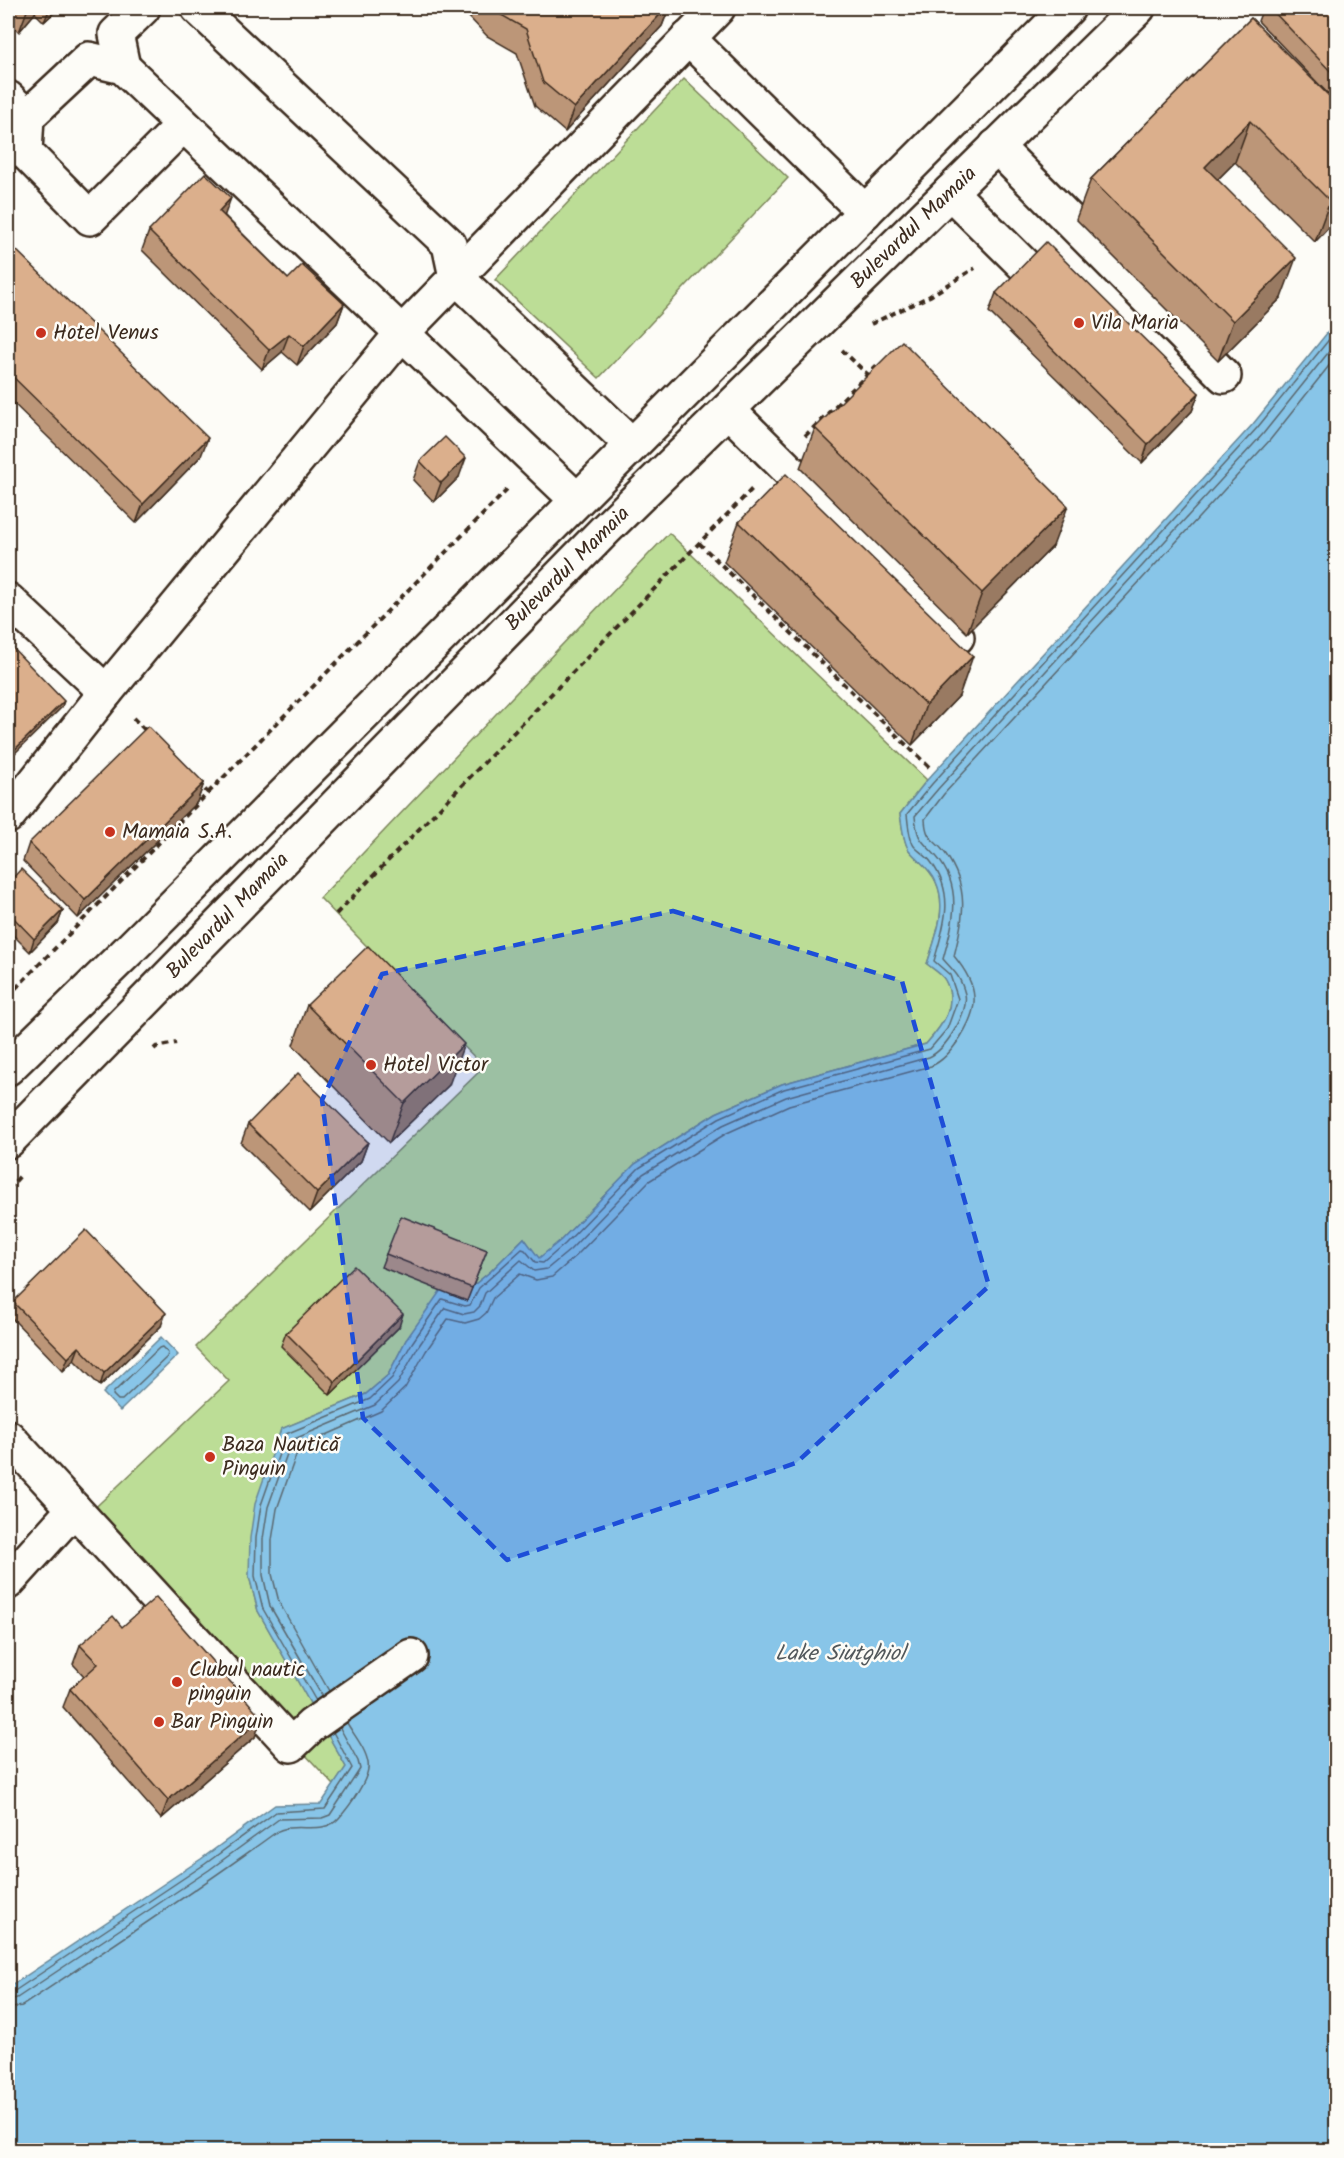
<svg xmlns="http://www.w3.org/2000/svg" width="1344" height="2158" viewBox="0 0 1344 2158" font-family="Kalam,sans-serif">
<rect width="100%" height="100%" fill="#fdfcf7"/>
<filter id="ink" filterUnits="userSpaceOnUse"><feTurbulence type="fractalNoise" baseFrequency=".0167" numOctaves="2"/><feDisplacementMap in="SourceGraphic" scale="12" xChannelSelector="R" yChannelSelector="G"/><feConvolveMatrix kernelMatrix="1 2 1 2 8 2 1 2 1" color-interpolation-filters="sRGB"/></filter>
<g filter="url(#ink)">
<g fill="#bcdd96" stroke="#7c845a" stroke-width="1.5">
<polygon points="684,79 788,178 599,378 495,280"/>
<path d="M669,533L927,780L900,814C902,824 903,842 909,850C918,861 930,868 936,882C948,908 935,939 927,964C933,969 942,974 945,980C959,1005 942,1026 926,1044L782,1084L716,1113L635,1164L561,1240L539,1259L524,1238L491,1271L474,1285L467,1301L406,1340L388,1375L366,1394L281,1429L249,1576L258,1611L346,1767L334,1785L83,1519L229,1381L196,1347L484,1067L320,898Z"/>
</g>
<g fill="#88c5e8" stroke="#698797" stroke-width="1.5">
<path d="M1336,322V2150H8V1988L201,1859L275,1805L321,1804L346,1767L258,1611L249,1576L250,1538L255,1504L281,1429L366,1394L388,1375L406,1340L441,1290L474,1285L491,1271L524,1238L539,1258L561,1240L635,1164L716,1113L782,1084L926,1044C942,1026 959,1005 945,980C942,974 933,969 927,964C935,939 948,908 936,882C930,868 918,861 909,850C903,842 902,824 900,814L927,780L1253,424Z"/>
<polygon points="161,1337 178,1355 120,1411 103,1393"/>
</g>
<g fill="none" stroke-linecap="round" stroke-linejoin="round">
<g stroke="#5a686f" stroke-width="1.5">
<polygon points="162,1347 168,1353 167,1357 122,1400 118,1400 113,1395 114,1392 159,1348"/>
<path d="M329,1691L279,1602L272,1574V1540L277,1509L299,1447L381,1411L405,1388L426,1351L448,1319L465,1323L479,1319L486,1313L493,1298L520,1274L536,1280L552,1277L576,1256L649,1181L727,1133L789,1105L931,1066C951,1058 976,1019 974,997C973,981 963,967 954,956C964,917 970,888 945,853C934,838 926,841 925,819L944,794L1270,440L1336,357"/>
<path d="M322,1696L270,1606L263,1575V1539L268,1507L292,1440L375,1405L398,1383L418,1347L445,1308L464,1314L474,1312L480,1306L485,1293L521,1260L534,1271L547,1269L570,1250L643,1174L723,1125L786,1097L929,1057C945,1050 969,1013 965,994C960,975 955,973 943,959C953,923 964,888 936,856C922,840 917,841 915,816L938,789L1263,434L1336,343"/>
<path d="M316,1701L263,1609L255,1576L256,1538L261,1505L286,1434L370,1399L392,1378L412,1343L442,1299L465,1306L470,1305L479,1288L522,1249L525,1250L535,1262L543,1263L565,1244L639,1168L719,1118L784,1089L930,1049L947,1029L958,999L950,975L934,961C944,926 956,895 931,862C927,856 919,852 914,846C909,839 908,823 907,814L932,784L1257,428L1336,331"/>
<polyline points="8,1993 13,1992 205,1864 276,1812 325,1809 352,1768 333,1732"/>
<polyline points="8,2000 17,1998 209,1870 279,1819 322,1818 330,1815 360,1769 358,1761 340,1728"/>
<path d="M8,2009L22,2006C107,1949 193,1893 275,1833C293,1820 323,1837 339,1818C349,1807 371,1777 368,1763C366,1749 354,1735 347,1723"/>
</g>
<g stroke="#3b2a1e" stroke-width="38">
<g id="minor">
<polyline points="198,8 449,244 456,277 632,445"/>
<polyline points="688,38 865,212"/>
<polyline points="123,67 116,34 143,8"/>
<polyline points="8,98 27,117"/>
<polyline points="183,125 90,218 25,152 27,117 89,59 123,67 577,500"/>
<polyline points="996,146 1224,376"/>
<polyline points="950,192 1029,270"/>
<polyline points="728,410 957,637"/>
<polyline points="8,600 106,692"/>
<polyline points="8,816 106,692 402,333 718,8"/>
<polyline points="8,1437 291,1745 312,1725 411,1656"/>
<polyline points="8,1582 74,1509"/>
</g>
</g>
<g stroke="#3b2a1e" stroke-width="38">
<g id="major">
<polyline points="8,1068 131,948 1068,8"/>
<polyline points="8,1141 606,529 1138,8"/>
</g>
</g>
<g stroke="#3b2a1e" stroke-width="4" stroke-dasharray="6 4.5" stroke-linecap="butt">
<polyline points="871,324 930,296 975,268"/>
<polyline points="842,350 867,374"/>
<polyline points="805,436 877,365 881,369"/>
<polyline points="699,543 930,768"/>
<polyline points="133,718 147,732"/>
<polyline points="208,793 509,488"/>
<polyline points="336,914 753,488"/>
<polyline points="8,996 208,793 199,783"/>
<polyline points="154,1049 156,1047 176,1043"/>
<polyline points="8,1189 20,1176"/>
</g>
<use href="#minor" stroke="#fdfcf7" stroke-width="33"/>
<use href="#major" stroke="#fdfcf7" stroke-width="33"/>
</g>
<g fill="#bc9678" stroke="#3b2a1e" stroke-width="1.5">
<polygon points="8,8 59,8 44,22 35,13 19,32 8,21"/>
<polygon points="462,8 669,8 662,26 565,132 535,106 517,53 487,36 468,16"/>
<polygon points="1263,8 1336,8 1336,102 1258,21"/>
<polygon points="1251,18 1336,103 1336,220 1315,242 1235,162 1217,180 1281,298 1218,361 1076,219 1091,179"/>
<polygon points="225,216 288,279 344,304 337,323 297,365 282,352 262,369 142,250 149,231"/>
<polygon points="8,242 201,456 136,523 8,398"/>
<polygon points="996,293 1199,393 1192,411 1142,463 989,312"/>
<polygon points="815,428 1053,546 967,633 800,468"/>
<polygon points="420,461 459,477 434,502 413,480"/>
<polygon points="739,522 959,696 912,745 724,562"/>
<polygon points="204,783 197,802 78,918 23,861 29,843"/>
<polygon points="8,883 63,910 58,923 30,952 8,930"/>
<polygon points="307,1005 449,1085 389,1143 293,1045"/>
<polygon points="248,1124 368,1142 361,1161 310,1212 241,1143"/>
<polygon points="487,1250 467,1301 381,1267 386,1254"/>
<polygon points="13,1302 161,1326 100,1386 74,1360 63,1371 9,1315"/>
<polygon points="399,1327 330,1395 281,1346 286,1333"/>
<polygon points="122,1627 255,1737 161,1819 63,1707 70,1689 84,1676 73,1664 80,1645"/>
</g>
<g fill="#997a62" stroke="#3b2a1e" stroke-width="1.5">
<polygon points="28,8 37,8 35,13 19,32"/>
<polygon points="50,8 59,8 44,22"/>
<polygon points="666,8 669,8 662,26 565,132 574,108"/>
<polygon points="1250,121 1235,162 1190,207 1205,167"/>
<polygon points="1336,195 1336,220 1315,242 1330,201"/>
<polygon points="231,198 224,217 219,211"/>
<polygon points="1296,258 1281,298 1218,361 1233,321"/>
<polygon points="344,304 337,323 297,365 304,346"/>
<polygon points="289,334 282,352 262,369 269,350"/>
<polygon points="1199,393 1192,411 1142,463 1148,444"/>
<polygon points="208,438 201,456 136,523 143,504"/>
<polygon points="466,458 459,477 434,502 441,483"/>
<polygon points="1068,506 1053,546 967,633 982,593"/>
<polygon points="973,656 959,696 912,745 926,705"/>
<polygon points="64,701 62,707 8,760 8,756"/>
<polygon points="204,783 197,802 78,918 85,900"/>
<polygon points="63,910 58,923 30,952 34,939"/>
<polygon points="464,1044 449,1085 389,1143 404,1103"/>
<polygon points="368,1142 361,1161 310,1212 317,1193"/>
<polygon points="166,1313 161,1326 100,1386 104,1373"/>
<polygon points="403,1314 399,1327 330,1395 335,1382"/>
<polygon points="79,1347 74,1360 63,1371 68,1358"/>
<polygon points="262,1718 255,1737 161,1819 168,1800"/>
</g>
<g fill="#dbaf8c" stroke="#3b2a1e" stroke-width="1.5">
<polygon points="492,8 666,8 574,108 543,82 526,29 496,12"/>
<polygon points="1270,8 1336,8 1336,77"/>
<polygon points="1251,18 1336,103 1336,195 1330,201 1250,121 1205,167 1296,258 1233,321 1091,179"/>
<polygon points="205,173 231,198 219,211 288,279 302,265 344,304 304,346 289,334 269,350 149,231"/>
<polygon points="8,242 208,438 143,504 8,372"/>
<polygon points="1046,242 1199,393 1148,444 996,293"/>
<polygon points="902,341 1068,506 982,593 815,428"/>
<polygon points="445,437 466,458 441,483 420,461"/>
<polygon points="786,474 973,656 926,705 739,522"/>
<polygon points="8,643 64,701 8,756"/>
<polygon points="148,726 204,783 85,900 29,843"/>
<polygon points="21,869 63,910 34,939 8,912 8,883"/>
<polygon points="368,946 464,1044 404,1103 307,1005"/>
<polygon points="298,1073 368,1142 317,1193 248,1124"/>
<polygon points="401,1216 487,1250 472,1288 386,1254"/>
<polygon points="86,1230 166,1313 104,1373 79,1347 68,1358 13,1302"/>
<polygon points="354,1266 403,1314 335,1382 286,1333"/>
<polygon points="156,1597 262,1718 168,1800 70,1689 98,1664 80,1645 113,1616 122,1627"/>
</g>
</g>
<path fill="#1d4ed8" fill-opacity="0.2" stroke="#1d4ed8" stroke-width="4.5" stroke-dasharray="12 8" stroke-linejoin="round" d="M673,911L902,981L989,1286L796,1463L507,1560L363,1418L322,1100L382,974Z"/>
<g fill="#c8321e" stroke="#fdfcf7" stroke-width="2">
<circle cx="1079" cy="323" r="6"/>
<circle cx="41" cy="333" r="6"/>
<circle cx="110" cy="832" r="6"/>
<circle cx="371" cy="1065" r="6"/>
<circle cx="210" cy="1457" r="6"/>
<circle cx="177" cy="1682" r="6"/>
<circle cx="159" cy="1722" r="6"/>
</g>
<g text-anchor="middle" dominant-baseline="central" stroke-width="5" stroke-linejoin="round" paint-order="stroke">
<g font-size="21" fill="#3b2a1e" stroke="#fdfcf7">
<text transform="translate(914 228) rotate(-44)">Bulevardul Mamaia</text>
<text transform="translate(568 569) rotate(-45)">Bulevardul Mamaia</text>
<text transform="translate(228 916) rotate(-46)">Bulevardul Mamaia</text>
</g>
<g font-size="21" fill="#3b2a1e" stroke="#fdfcf7" text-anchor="start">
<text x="1091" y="323">Vila Maria</text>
<text x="53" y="333">Hotel Venus</text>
<text x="122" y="832">Mamaia S.A.</text>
<text x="383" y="1065">Hotel Victor</text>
<text x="222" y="1445">Baza Nautică<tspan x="222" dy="24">Pinguin</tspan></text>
<text x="189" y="1670">Clubul nautic<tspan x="189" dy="24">pinguin</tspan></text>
<text x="171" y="1722">Bar Pinguin</text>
</g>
<g font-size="22" font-style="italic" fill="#52585b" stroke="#fdfcf7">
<text x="840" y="1654">Lake Siutghiol</text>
</g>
</g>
<rect width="1344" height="2158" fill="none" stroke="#fdfcf7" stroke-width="30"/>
<rect x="15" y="15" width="1314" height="2128" fill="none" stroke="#3b2a1e" stroke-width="2" filter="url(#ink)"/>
</svg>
